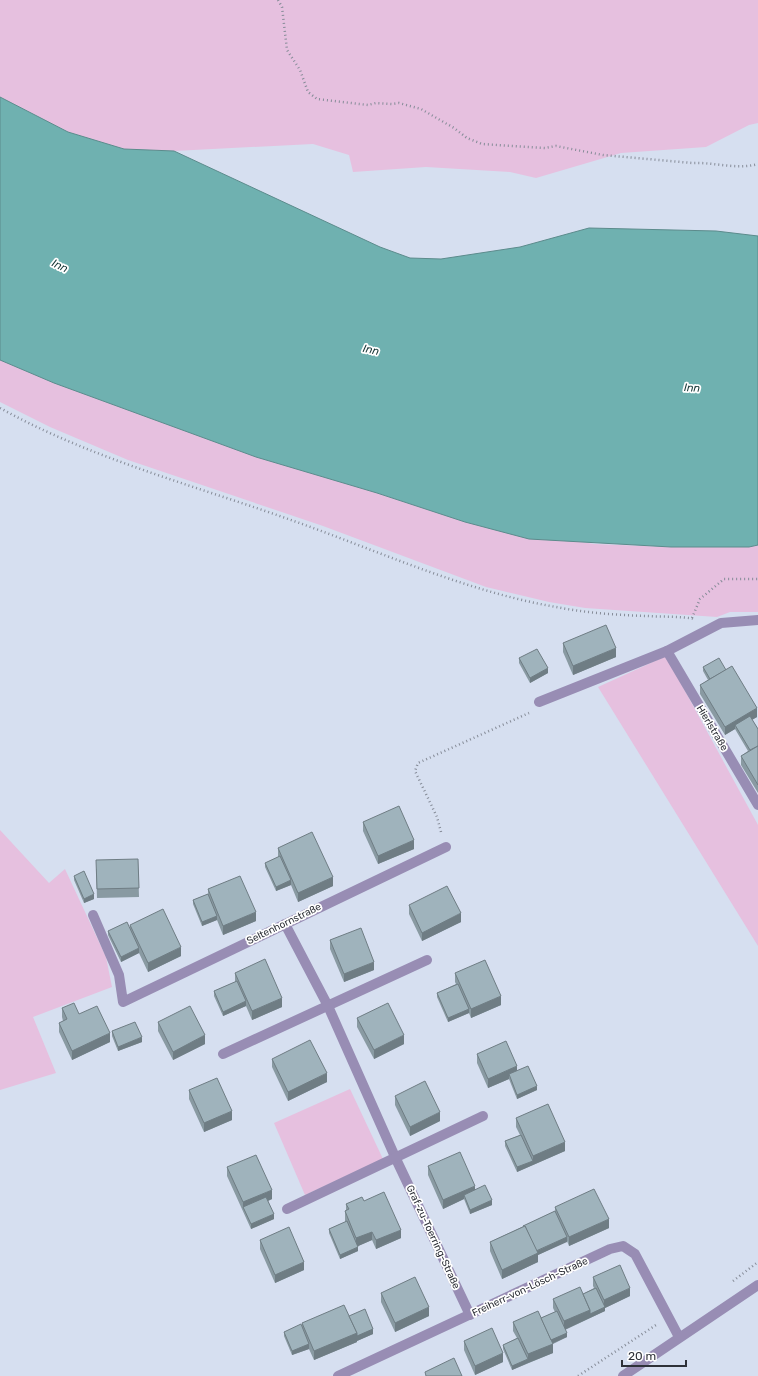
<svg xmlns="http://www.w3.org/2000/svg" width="758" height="1376" viewBox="0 0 758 1376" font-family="Rubik,sans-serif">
<rect width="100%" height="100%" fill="#d6dff0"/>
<g fill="#e6c0df">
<polygon points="0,0 758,0 758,123 749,125 706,147 621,153 536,178 510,172 426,167 353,172 349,155 313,144 174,151 124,149 68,132 0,97"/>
<polygon points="0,360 54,383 256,457 377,493 465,522 594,544 671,547 749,547 758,545 758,612 730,612 717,617 585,608 549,602 486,587 323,526 128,460 50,427 0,402"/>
<polygon points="666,656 758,825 758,946 598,687"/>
<polygon points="0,830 49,883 65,869 106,957 112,987 33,1017 56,1073 0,1090"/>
<polygon points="350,1089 383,1159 305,1195 274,1123"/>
</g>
<polygon fill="#6fb1b0" stroke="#5c8b8c" points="0,97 68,132 124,149 174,151 380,247 410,258 441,259 520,247 589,228 716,231 758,236 758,545 749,547 671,547 529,539 465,522 377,493 256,457 54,383 0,360"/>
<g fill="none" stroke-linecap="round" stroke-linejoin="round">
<g stroke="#868c98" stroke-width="2.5" stroke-dasharray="1 3" stroke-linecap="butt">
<path d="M278,0L282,7L287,50L300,70L308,92L317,99L368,105L376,103L392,104L399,103L421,109L454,128L467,138L482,144L545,148L556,146L603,155L692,163C714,162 737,170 758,164"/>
<path d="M0,408C92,459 193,485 291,520C379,551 464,591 556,607C586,613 617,615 647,616C663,617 680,616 695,619"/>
<polyline points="692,618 700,599 724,579 758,579"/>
<polyline points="441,832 437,817 415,771 418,763 529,713"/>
<polyline points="733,1281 758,1262"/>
<polyline points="578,1376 656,1325"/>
</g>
<g stroke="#988db4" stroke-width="10">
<polyline points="667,651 758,805"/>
<polyline points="539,702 667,651 721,623 758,620"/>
<polyline points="93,915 119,975 123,1002 446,847"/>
<polyline points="285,924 328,1006 396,1159 470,1315"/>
<polyline points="223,1054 427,960"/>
<polyline points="287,1209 483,1116"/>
<polyline points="338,1376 610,1249 623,1246 635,1254 679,1337"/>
<polyline points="623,1376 758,1285"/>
</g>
</g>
<g fill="#899aa2">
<polygon points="563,643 616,657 573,675 563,652"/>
<polygon points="519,658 548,673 530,683 519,663"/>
<polygon points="703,667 726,670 757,717 752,720 758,729 758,793 741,765 741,756 748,751 735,729 725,735 700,694 700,685 708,680 703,671"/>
<polygon points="363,822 414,849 378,864 363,831"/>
<polygon points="278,848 333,886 298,902 291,885 276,891 265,867 265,863 278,857"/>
<polygon points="138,859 139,897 97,898 96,869"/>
<polygon points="74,876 94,899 84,903 74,880"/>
<polygon points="208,889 256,921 223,935 217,920 202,926 193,904 193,900 208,894"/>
<polygon points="409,905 461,922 422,941 409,914"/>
<polygon points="130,925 181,956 148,972 139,953 121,962 108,935 108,931 130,929"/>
<polygon points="330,940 374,970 344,982 330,949"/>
<polygon points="235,973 282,1007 252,1020 246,1006 223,1016 214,996 214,991 235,982"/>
<polygon points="455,973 501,1005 471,1018 469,1013 448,1022 437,997 437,993 456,984 455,982"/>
<polygon points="62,1008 79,1014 110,1042 72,1060 59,1032 59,1023 63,1021 62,1017"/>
<polygon points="357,1018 404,1044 374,1059 357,1027"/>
<polygon points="158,1022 205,1044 173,1060 158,1031"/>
<polygon points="112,1031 142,1042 118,1051 112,1036"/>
<polygon points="477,1054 517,1071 537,1090 517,1099 509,1079 488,1088 477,1063"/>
<polygon points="272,1059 327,1082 288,1101 272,1067"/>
<polygon points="189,1090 232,1120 204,1132 189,1099"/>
<polygon points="395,1096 440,1121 410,1136 395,1105"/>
<polygon points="516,1118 565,1151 517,1172 505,1146 505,1141 520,1135 516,1127"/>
<polygon points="428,1166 475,1190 492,1205 470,1214 464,1199 443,1209 428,1175"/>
<polygon points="227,1167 272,1199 268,1201 274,1219 251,1229 227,1176"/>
<polygon points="364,1201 401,1238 376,1249 372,1240 358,1246 358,1251 340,1259 329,1233 329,1229 345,1222 345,1211 346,1210 346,1204"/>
<polygon points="555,1207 609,1228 569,1246 567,1241 538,1255 538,1262 502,1279 490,1251 490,1242 555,1211"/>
<polygon points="260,1240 304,1270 275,1283 260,1249"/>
<polygon points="593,1277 630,1296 605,1308 605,1311 565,1330 567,1337 553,1344 553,1353 512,1370 503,1349 503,1345 517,1338 513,1331 513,1322 541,1318 555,1312 553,1308 553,1299 583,1294 594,1288 593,1286"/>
<polygon points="381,1293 429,1316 395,1332 381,1302"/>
<polygon points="349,1316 373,1334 357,1341 357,1342 314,1360 309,1349 292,1355 284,1336 284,1332 302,1327 302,1323"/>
<polygon points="464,1341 503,1362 475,1375 464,1350"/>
</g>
<g fill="#6f7d84">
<polygon points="616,648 616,657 573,675 573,666"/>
<polygon points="548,668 548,673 530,683 530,678"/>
<polygon points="757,708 757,717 737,728 735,725 735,729 725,735 725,727"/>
<polygon points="414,840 414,849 378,864 378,856"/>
<polygon points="333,877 333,886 298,902 298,893"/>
<polygon points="291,880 291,885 276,891 276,887"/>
<polygon points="94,894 94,899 84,903 84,899"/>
<polygon points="256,912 256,921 223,935 223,926"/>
<polygon points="461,913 461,922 422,941 422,933"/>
<polygon points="217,916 217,920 202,926 202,922"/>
<polygon points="181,947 181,956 148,972 148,963"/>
<polygon points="139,948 139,953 121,962 121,957"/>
<polygon points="374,962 374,970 344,982 344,974"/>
<polygon points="501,996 501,1005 471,1018 471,1009"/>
<polygon points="282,998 282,1007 252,1020 252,1011"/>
<polygon points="246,1001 246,1006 223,1016 223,1012"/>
<polygon points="469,1009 469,1013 448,1022 448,1018"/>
<polygon points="110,1033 110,1042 72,1060 72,1051"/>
<polygon points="205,1035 205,1044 173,1060 173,1052"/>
<polygon points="404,1035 404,1044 374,1059 374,1050"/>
<polygon points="142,1037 142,1042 118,1051 118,1047"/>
<polygon points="517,1066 517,1075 509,1074 509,1079 488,1088 488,1079"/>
<polygon points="327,1073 327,1082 288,1101 288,1092"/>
<polygon points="537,1086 537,1090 517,1099 517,1095"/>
<polygon points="232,1111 232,1120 204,1132 204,1123"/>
<polygon points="440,1112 440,1121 410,1136 410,1127"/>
<polygon points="565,1142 565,1151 533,1165 533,1156"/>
<polygon points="533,1161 533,1165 517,1172 517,1167"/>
<polygon points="475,1186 475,1194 464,1195 464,1199 443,1209 443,1200"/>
<polygon points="272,1190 272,1199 245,1211 243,1207 243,1202"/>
<polygon points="492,1200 492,1205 470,1214 470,1210"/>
<polygon points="274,1214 274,1219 251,1229 251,1224"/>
<polygon points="609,1219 609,1228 569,1246 569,1237"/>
<polygon points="401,1230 401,1238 376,1249 376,1240"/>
<polygon points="372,1232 372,1240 356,1247 356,1238"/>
<polygon points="567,1237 567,1242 538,1255 538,1262 502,1279 502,1270 535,1252"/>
<polygon points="358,1247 358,1251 340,1259 340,1255"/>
<polygon points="304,1262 304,1270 275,1283 275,1275"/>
<polygon points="630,1288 630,1296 605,1308 605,1311 564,1330 564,1321 590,1310 604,1308 604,1300"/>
<polygon points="429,1307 429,1316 395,1332 395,1323"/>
<polygon points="373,1329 373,1334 357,1341 357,1342 314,1360 314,1351 357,1333"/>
<polygon points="567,1333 567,1337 549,1345 549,1340"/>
<polygon points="309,1344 309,1349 292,1355 292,1351"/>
<polygon points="553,1344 553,1353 528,1363 528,1354"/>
<polygon points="503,1353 503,1362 475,1375 475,1366"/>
<polygon points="528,1359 528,1363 512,1370 512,1366"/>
</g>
<g fill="#9fb3bc" stroke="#6f7d84">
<polygon points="606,625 616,648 573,666 563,643"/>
<polygon points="537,649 548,668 530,678 519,658"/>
<polygon points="719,658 726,670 710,679 703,667"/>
<polygon points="732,666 757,708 725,727 700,685"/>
<polygon points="750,716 758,729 758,746 750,750 735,725"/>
<polygon points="758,746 758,785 741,756"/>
<polygon points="399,806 414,840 378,856 363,822"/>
<polygon points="312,832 333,877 298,893 278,848"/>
<polygon points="280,856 291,880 276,887 265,863"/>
<polygon points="138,859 139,888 97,889 96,860"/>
<polygon points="84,871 94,894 84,899 74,876"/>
<polygon points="240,876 256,912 223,926 208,889"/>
<polygon points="447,886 461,913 422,933 409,905"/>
<polygon points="208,894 217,916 202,922 193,900"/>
<polygon points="163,909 181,947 148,963 130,925"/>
<polygon points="127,922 139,948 121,957 108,931"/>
<polygon points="361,928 374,962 344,974 330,940"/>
<polygon points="265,959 282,998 252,1011 235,973"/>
<polygon points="485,960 501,996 471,1009 455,973"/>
<polygon points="237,981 246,1001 223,1012 214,991"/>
<polygon points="458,984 469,1009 448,1018 437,993"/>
<polygon points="74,1003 79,1014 97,1006 110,1033 72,1051 59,1023 67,1019 62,1008"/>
<polygon points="388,1003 404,1035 374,1050 357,1018"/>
<polygon points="190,1006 205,1035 173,1052 158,1022"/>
<polygon points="135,1022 142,1037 118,1047 112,1031"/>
<polygon points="310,1040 327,1073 288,1092 272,1059"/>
<polygon points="506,1041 517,1066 488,1079 477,1054"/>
<polygon points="528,1066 537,1086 517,1095 509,1074"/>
<polygon points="217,1078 232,1111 204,1123 189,1090"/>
<polygon points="425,1081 440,1112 410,1127 395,1096"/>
<polygon points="548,1104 565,1142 533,1156 516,1118"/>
<polygon points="521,1135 533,1161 517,1167 505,1141"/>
<polygon points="460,1152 475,1186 443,1200 428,1166"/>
<polygon points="256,1155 272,1190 243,1202 227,1167"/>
<polygon points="485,1185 492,1200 470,1210 464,1195"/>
<polygon points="594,1189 609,1219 569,1237 555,1207"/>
<polygon points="384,1192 401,1230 376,1240 372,1232 356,1238 345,1211 349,1209 346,1204 362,1197 364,1201"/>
<polygon points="266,1197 274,1214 251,1224 243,1207"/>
<polygon points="555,1211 567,1237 536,1251 525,1226 523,1226"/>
<polygon points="347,1221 358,1247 340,1255 329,1229"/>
<polygon points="525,1226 538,1253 502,1270 490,1242"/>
<polygon points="289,1227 304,1262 275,1275 260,1240"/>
<polygon points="620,1265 630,1288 604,1300 593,1277"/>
<polygon points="415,1277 429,1307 395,1323 381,1293"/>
<polygon points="580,1287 590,1310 564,1321 553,1299"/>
<polygon points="596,1288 605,1307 590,1314 590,1310 583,1294"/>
<polygon points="344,1305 357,1333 314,1351 302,1323"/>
<polygon points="365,1309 373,1329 357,1336 357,1333 349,1316"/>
<polygon points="538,1311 553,1344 528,1354 513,1322"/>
<polygon points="557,1311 567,1333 551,1340 541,1318"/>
<polygon points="301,1324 309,1344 292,1351 284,1332"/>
<polygon points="492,1328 503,1353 475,1366 464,1341"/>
<polygon points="518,1338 528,1359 512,1366 503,1345"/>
<polygon points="454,1358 462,1376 426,1376 425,1372"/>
</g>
<g text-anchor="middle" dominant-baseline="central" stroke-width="3.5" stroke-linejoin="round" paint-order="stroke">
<g font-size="10" fill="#2e3138" stroke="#fff">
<text transform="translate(712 728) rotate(59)">Hierlstraße</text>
<text transform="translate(284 924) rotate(-26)">Seltenhornstraße</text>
<text transform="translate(433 1237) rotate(65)">Graf-zu-Toerring-Straße</text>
<text transform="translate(530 1287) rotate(-25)">Freiherr-von-Lösch-Straße</text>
</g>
<g font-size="11" font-style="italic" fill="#143535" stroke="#fff">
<text transform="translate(60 266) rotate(26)">Inn</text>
<text transform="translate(371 350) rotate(12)">Inn</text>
<text transform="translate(692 388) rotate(3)">Inn</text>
</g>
</g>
<path d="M622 1360v6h64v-6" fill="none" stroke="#2e3138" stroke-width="2"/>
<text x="628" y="1360" font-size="12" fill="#2e3138" stroke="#ffffff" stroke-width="3" paint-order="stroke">20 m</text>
</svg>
